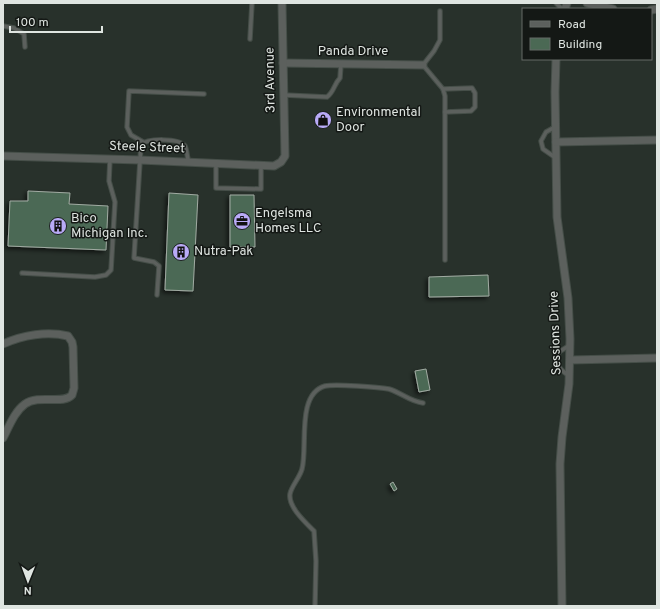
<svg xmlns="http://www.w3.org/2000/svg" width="660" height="609" viewBox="0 0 660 609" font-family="Overpass,sans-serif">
<defs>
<filter id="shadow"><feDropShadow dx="-2.5" dy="2.5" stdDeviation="2" flood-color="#0009"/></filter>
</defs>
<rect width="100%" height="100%" fill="#28312b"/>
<g fill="#4b6954" stroke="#a1aba3" filter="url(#shadow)">
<polygon points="28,191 70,193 69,204 108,206 106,250 8,246 10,201 28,201"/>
<polygon points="169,193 198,195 193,291 165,290"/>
<polygon points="230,195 254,195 255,247 230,247"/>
<polygon points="488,275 489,296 429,297 429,277"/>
<polygon points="426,369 430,390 419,392 415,371"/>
<polygon points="393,482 397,489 394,491 390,484"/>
</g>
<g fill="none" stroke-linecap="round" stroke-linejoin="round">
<g stroke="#454e48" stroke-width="5.5">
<g id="service">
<polyline points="556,3 562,9"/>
<polyline points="440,11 440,40 434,51 423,65 443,89 445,96 445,260"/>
<polyline points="3,26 14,28 24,34 25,47"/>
<polyline points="250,39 252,3"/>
<polyline points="443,89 472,88 475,93 475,107 471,111 445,112"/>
<path d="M284,95L327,97C334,92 334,84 340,78L341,64"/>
<polyline points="555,127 546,132 541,141 543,149 556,158"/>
<polyline points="143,142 131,135 127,127 129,91 204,94"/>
<polyline points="216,164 216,188 261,189 261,165"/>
<polyline points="22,273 95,277 106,275 111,270 115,202 109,181 110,159"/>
<path d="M157,295L159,266L154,262L134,258L141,145C147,138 179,138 185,146C187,150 187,158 189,162"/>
<path d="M568,375C559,369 554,363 559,352L570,345"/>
<path d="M315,606L316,561L314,531C306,523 288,507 290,494C291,487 300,477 302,469C308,447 296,394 325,386C335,384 379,387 389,389C402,393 409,401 423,403"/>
</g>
</g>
<g stroke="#454e48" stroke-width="9">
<g id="minor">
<polyline points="587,3 613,9"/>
<polyline points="565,9 567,3"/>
<polyline points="651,10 657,9"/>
<polyline points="556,59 555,92 557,217 568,298 570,339 569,384 562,437 560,464 562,606"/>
<polyline points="283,63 423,65"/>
<polyline points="556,142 657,140"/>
<polyline points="3,156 140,160 274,166 281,162 285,156 282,3"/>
<path d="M3,344C23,335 47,331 68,336L72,342L73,347L74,388L72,395C63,405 39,394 25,404C14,412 9,427 3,438"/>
<polyline points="570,360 657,358"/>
</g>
</g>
<use href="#service" stroke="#5c605d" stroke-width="3.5"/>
<use href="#minor" stroke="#5c605d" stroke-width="7"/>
</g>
<defs>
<g id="shop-disc" transform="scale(0.9)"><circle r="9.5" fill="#b9abf7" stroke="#141815"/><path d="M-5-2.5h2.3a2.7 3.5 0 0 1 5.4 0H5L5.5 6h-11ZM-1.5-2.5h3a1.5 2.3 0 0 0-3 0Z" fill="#111"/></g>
<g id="office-disc" transform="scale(0.9)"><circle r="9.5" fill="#b9abf7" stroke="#141815"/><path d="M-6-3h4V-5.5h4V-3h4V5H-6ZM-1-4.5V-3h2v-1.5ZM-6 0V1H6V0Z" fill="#111"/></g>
<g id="building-disc" transform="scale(0.9)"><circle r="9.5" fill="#b9abf7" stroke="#141815"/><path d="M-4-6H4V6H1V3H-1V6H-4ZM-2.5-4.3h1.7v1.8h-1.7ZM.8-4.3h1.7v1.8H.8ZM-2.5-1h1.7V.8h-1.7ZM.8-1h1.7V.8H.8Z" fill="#111"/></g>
</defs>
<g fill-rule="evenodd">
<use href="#shop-disc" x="323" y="120"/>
<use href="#office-disc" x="242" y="221"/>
<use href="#building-disc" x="58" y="226"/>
<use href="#building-disc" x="181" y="252"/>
</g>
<g text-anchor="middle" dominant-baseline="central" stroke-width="3" stroke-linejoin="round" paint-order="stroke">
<g font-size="13" fill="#dfe5e1" stroke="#141815">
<text x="353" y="52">Panda Drive</text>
<text transform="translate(271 80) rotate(-91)">3rd Avenue</text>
<text transform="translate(147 148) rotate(2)">Steele Street</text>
<text transform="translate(556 333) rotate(-92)">Sessions Drive</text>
</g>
<g font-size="13" fill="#dfe5e1" stroke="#141815" text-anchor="start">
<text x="336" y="113">Environmental<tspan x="336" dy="15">Door</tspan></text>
<text x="255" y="214">Engelsma<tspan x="255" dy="15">Homes LLC</tspan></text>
<text x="71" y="219">Bico<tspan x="71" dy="15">Michigan Inc.</tspan></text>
<text x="194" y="252">Nutra-Pak</text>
</g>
</g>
<rect width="660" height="609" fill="none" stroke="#dfe5e1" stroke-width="8"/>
<rect x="522" y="8" width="130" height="52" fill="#141815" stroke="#656a67"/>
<rect x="530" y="21" width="20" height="6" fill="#5c605d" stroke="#656a67"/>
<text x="558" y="28" font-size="12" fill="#dfe5e1">Road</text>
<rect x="530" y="38" width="20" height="12" fill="#4b6954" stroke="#656a67"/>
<text x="558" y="48" font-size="12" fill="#dfe5e1">Building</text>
<g transform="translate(28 581) rotate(181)" stroke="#141815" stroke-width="3" paint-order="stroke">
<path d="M0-3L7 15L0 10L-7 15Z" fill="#dfe5e1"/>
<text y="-6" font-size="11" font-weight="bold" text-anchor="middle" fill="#dfe5e1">N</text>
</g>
<path d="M10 26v6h92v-6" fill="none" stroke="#dfe5e1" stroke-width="2"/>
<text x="16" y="26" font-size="12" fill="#dfe5e1" stroke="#141815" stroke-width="3" paint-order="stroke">100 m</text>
</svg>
